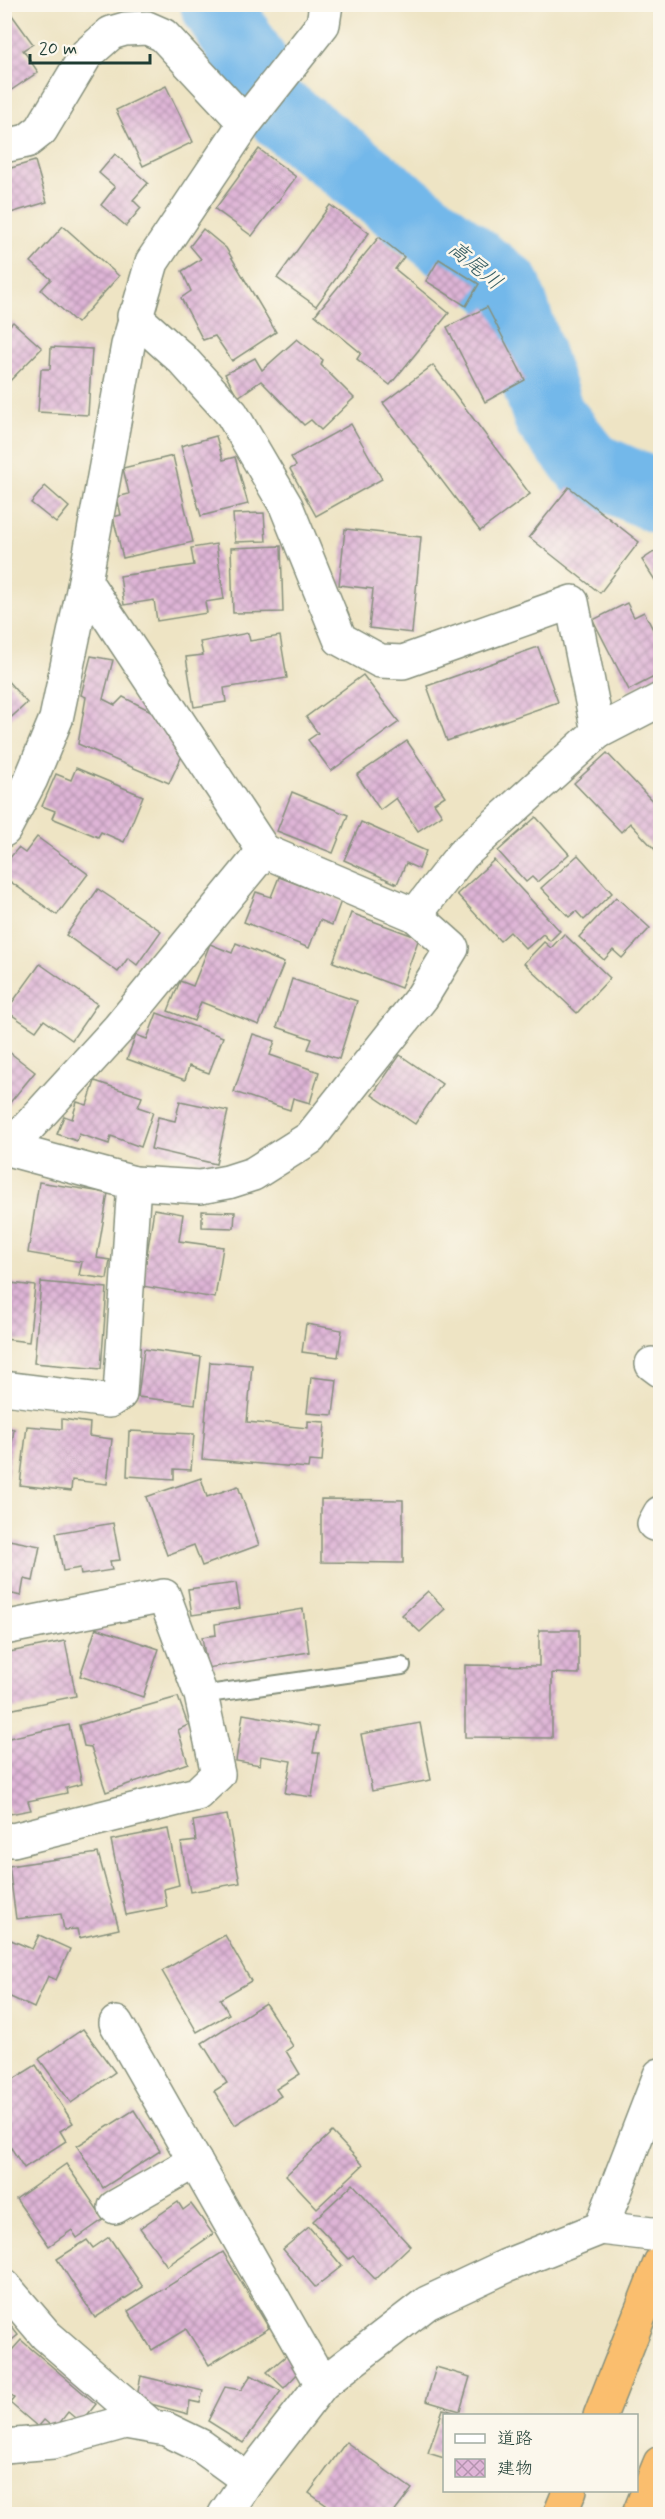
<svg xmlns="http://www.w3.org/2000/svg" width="665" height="2519" viewBox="0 0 665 2519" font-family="Mynerve,'Klee One',sans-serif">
<defs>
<pattern id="building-cross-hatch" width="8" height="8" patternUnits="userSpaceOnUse" patternTransform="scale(1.5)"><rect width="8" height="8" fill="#dfb5d7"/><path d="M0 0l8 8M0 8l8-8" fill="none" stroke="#b494af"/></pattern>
</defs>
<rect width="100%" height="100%" fill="#fbf7ec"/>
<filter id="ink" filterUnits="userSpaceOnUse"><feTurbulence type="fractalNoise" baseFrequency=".0167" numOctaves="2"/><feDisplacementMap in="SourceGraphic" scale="12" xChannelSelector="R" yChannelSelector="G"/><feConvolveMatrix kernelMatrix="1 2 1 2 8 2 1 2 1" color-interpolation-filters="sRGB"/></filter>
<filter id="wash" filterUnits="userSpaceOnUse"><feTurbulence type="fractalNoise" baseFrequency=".008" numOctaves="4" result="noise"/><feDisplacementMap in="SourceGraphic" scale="24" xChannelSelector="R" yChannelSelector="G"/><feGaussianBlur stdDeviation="1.35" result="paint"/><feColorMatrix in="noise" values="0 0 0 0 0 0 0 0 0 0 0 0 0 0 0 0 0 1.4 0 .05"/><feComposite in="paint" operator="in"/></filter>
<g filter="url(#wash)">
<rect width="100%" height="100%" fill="#eee4c4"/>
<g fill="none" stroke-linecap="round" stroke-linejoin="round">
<g stroke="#73b8ea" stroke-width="72">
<polyline points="216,4 260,76"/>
<polyline points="284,116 506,288 549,416 590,467 660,498"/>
</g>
</g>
<g id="blocks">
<g fill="url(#building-cross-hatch)">
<polygon points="4,4 33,44 23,50 38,72 10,91 4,82"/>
<polygon points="166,86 193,142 143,166 116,110"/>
<polygon points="259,149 296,177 252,236 215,209"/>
<polygon points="115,154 148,183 133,200 141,208 126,226 101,205 115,187 99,173"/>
<polygon points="35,161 47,202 4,215 4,170"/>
<polygon points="330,205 369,233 316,306 277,278"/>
<polygon points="63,226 119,276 77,323 41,290 51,279 31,262"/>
<polygon points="203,229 226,248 276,332 232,361 215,336 203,340 181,298 191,291 182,271 201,259 190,246"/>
<polygon points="379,237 404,257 395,269 449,313 390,385 357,359 361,353 315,315"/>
<polygon points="439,259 479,284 466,306 426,281"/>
<polygon points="487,307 525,380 485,402 447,327"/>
<polygon points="13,322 42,348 4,387 4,331"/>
<polygon points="297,339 323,360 321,365 354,398 321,430 311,420 304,425 261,381 238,397 225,374 255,358 262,370"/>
<polygon points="51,347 92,349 88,415 38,412 41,369 50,369"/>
<polygon points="433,365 530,494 480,531 383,403"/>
<polygon points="351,424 382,479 316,516 290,469 296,466 291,457"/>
<polygon points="216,436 223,460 235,457 248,504 201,516 181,446"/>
<polygon points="173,456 193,542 123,558 113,517 121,515 117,497 129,494 123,468"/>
<polygon points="45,486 69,507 56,523 31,503"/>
<polygon points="569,487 639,542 600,593 529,537"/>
<polygon points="264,513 266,541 235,542 233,514"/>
<polygon points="345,529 421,537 412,633 369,628 373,589 339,585"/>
<polygon points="216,544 224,599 205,602 207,613 157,621 154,600 124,605 120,576 194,565 191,548"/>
<polygon points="281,546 283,612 233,613 231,548"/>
<polygon points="660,548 660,588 642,560"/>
<polygon points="627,603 634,617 644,612 660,643 660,674 629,690 593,620"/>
<polygon points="248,633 250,641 280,636 287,678 224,688 226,702 194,707 186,657 203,655 200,642"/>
<polygon points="538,647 558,702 447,741 427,686"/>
<polygon points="91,656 113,660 103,699 115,705 123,697 157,714 182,756 169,783 78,744 86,697 81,695"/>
<polygon points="363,675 399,722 331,771 308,740 318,733 306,717"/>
<polygon points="5,678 27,703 5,723"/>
<polygon points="407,741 445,796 434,803 442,815 418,831 396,798 380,810 357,775"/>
<polygon points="607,753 660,809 660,855 630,823 621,832 574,783"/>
<polygon points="76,768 143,796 124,842 101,832 98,837 52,818 55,811 42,806 56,774 71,780"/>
<polygon points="292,792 348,815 333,853 277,831"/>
<polygon points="536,817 569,854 537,882 532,877 526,882 498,851"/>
<polygon points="361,822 426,851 419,869 406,863 397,884 344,860"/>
<polygon points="37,837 88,874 57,915 4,877 4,865 18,848 25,853"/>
<polygon points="578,855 612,893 584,920 576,911 569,917 541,888"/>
<polygon points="494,860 560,931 550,941 543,934 526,949 510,932 500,941 457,894"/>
<polygon points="279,877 341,901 332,925 320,920 309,948 244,922 256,892 271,897"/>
<polygon points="98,889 161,931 137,965 128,958 118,972 66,935"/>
<polygon points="616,897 650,928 622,958 613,950 604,960 579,937"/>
<polygon points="351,913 419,938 401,988 333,962"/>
<polygon points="564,934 610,978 577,1013 524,963 544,942 551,948"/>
<polygon points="236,943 284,963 259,1025 201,1002 194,1021 168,1011 180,981 193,986 210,944 232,953"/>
<polygon points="40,964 97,1004 72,1040 44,1020 36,1031 6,1011"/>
<polygon points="292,979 357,1001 339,1059 308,1049 312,1039 277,1027"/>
<polygon points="157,1013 223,1037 209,1073 189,1066 185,1080 127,1059 136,1035 147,1039"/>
<polygon points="253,1034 275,1041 270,1055 319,1072 310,1103 293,1098 290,1110 234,1092"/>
<polygon points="4,1048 35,1072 4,1110"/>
<polygon points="400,1055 442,1084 415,1124 372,1095"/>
<polygon points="95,1081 142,1097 138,1107 153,1112 141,1147 111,1136 109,1144 79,1134 77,1141 57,1134 64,1116 72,1119 77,1102 87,1105"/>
<polygon points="180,1101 228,1111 216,1164 151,1149 158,1117 175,1121"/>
<polygon points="39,1182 108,1193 97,1258 110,1260 107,1279 79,1275 82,1262 28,1253"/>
<polygon points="154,1209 183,1214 179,1241 223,1247 215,1298 142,1286"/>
<polygon points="202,1211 235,1212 234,1228 202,1227"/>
<polygon points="4,1271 12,1272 11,1283 35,1286 29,1342 4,1339"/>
<polygon points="41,1282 107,1288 101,1369 34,1363"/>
<polygon points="306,1324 342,1330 338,1357 302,1352"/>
<polygon points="144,1349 201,1357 195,1404 138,1397"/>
<polygon points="210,1362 252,1365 247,1422 308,1428 308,1421 325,1422 322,1462 309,1461 308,1468 202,1459"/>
<polygon points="311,1377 337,1380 333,1415 307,1413"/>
<polygon points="62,1419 90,1423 89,1436 112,1439 107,1484 72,1480 71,1491 20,1485 27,1426 62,1429"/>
<polygon points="4,1427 14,1429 6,1486 4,1486"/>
<polygon points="129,1431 194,1434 191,1470 174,1469 174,1479 127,1476"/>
<polygon points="201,1478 207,1497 238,1486 259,1545 202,1566 194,1545 167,1555 146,1497"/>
<polygon points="321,1499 403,1500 403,1563 321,1562"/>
<polygon points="113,1523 120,1560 110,1561 112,1570 81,1575 80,1568 63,1571 56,1533"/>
<polygon points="4,1539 40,1546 33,1581 24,1579 21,1596 4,1592"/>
<polygon points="236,1583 240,1608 192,1615 188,1589"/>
<polygon points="428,1591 445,1609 420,1632 402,1615"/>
<polygon points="303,1609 309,1652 207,1668 202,1637 216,1635 215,1624"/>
<polygon points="96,1628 159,1649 143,1697 80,1676"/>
<polygon points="539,1630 579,1630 579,1674 552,1673 552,1738 465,1737 465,1665 539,1666"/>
<polygon points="65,1641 76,1696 4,1711 4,1653"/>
<polygon points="178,1697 188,1725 178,1730 188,1763 106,1792 91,1747 84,1746 79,1725"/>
<polygon points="243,1714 318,1727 313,1753 319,1753 312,1797 285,1793 291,1761 261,1756 260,1765 236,1761"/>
<polygon points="420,1723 431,1780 372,1791 361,1734"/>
<polygon points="69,1725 82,1784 66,1788 67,1793 28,1801 31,1810 10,1814 4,1791 4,1739"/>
<polygon points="227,1815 240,1883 190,1892 181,1843 196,1841 193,1821"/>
<polygon points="168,1829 179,1885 164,1889 167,1907 126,1915 111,1840"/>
<polygon points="98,1853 119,1929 79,1938 77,1929 64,1930 61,1914 16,1919 9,1866"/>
<polygon points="39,1935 70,1949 56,1980 48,1976 34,2008 4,1994 4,1937 32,1949"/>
<polygon points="225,1935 251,1981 220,1999 229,2014 197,2032 162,1971"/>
<polygon points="265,2003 293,2046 286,2051 300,2074 276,2089 281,2096 235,2125 214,2091 227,2083 202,2043"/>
<polygon points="83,2029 115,2072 71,2103 39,2059"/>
<polygon points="36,2065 73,2123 60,2131 66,2141 24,2168 4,2137 4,2108 9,2105 4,2098 4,2085"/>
<polygon points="134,2110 160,2151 103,2188 77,2146"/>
<polygon points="332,2132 363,2165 317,2208 286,2175"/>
<polygon points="66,2164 104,2219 77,2238 72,2230 49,2246 16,2199"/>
<polygon points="353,2184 410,2246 375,2279 353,2256 349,2259 313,2221"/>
<polygon points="178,2202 183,2210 191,2204 213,2234 167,2266 140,2228"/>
<polygon points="309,2227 342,2266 315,2287 283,2249"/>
<polygon points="109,2237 143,2287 95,2318 57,2259 87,2240 93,2248"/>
<polygon points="223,2252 269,2328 209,2365 186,2329 152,2350 128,2311"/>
<polygon points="4,2317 18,2335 4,2346"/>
<polygon points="21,2340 96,2404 81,2423 68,2412 55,2429 44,2420 38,2427 10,2403 14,2398 4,2390 4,2359"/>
<polygon points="287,2355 302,2369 284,2388 267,2372"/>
<polygon points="436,2367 470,2377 460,2411 426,2401"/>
<polygon points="251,2375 281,2391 243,2443 208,2421 225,2387 241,2390"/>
<polygon points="141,2376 203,2391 200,2403 190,2401 188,2414 136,2400"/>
<polygon points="443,2409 464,2415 444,2416 444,2458 428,2453"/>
<polygon points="346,2442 412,2489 393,2514 380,2514 375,2511 373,2514 339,2514 309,2493"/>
</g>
</g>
</g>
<g filter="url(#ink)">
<use href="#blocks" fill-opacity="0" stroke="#86907c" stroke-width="1.5"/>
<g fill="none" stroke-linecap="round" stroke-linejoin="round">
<g stroke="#86907c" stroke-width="20">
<polyline id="lane" points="201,1695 402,1666"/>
</g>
<g stroke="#86907c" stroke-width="36">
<g id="street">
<polyline points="4,146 27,141 41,130 86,55 111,33 125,29 147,28 163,35 245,123"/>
<polyline points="134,316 182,359 232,414 286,506 340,639 380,661 403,662 572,602 598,732"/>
<polyline points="4,830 31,779 56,719 85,581 128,345 152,262 245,123 323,24 326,4"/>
<polyline points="415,915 462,855 598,732 660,700"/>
<polyline points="4,1148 134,1183 200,1187 228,1182 253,1174 310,1138 422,997 452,948 415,915 264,851 85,581"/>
<polyline points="8,1149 118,1029 264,851"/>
<polyline points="652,1364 660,1370"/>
<polyline points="4,1388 109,1401 120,1394 134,1183"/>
<polyline points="654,1524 660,1513"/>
<polyline points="4,1628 164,1596 201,1695 218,1774 197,1794 13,1840 4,1839"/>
<polyline points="116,2023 322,2384"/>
<polyline points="115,2207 195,2161"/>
<polyline points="601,2228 660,2075"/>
<polyline points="4,2286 46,2335 151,2426"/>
<polyline points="4,2446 53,2442 125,2422 166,2429 201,2446 248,2480"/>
<polyline points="225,2514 248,2480 322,2384 427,2303 506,2266 601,2228 660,2235"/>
</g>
</g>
<g stroke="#86907c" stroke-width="36">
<g id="highway">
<polyline points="600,2416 660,2263"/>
<polyline points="560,2514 570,2490"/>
<polyline points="639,2514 660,2463"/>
</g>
</g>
<use href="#lane" stroke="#fff" stroke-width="16"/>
<use href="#street" stroke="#fff" stroke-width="33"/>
<use href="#highway" stroke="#fabe6e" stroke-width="33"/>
</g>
</g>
<g text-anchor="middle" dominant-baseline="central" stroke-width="5" stroke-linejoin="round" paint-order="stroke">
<g font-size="21" font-style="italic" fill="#345c62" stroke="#fbf7ec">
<text transform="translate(475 266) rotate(40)">高尾川</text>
</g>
</g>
<rect width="665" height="2519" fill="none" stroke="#fbf7ec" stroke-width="24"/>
<rect x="443" y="2414" width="195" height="78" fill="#fbf7ec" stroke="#a3ada2" stroke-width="1.5"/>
<rect x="455" y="2434" width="30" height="9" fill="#ffffff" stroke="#a3ada2" stroke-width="1.5"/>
<text x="497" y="2444" font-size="18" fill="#1f3d34">道路</text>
<rect x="455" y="2459" width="30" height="18" fill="url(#building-cross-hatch)" stroke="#a3ada2" stroke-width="1.5"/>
<text x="497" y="2474" font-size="18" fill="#1f3d34">建物</text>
<path d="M30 54v9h120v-9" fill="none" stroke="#1f3d34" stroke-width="3"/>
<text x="39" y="54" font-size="18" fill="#1f3d34" stroke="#fbf7ec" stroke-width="4.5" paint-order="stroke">20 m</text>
</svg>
